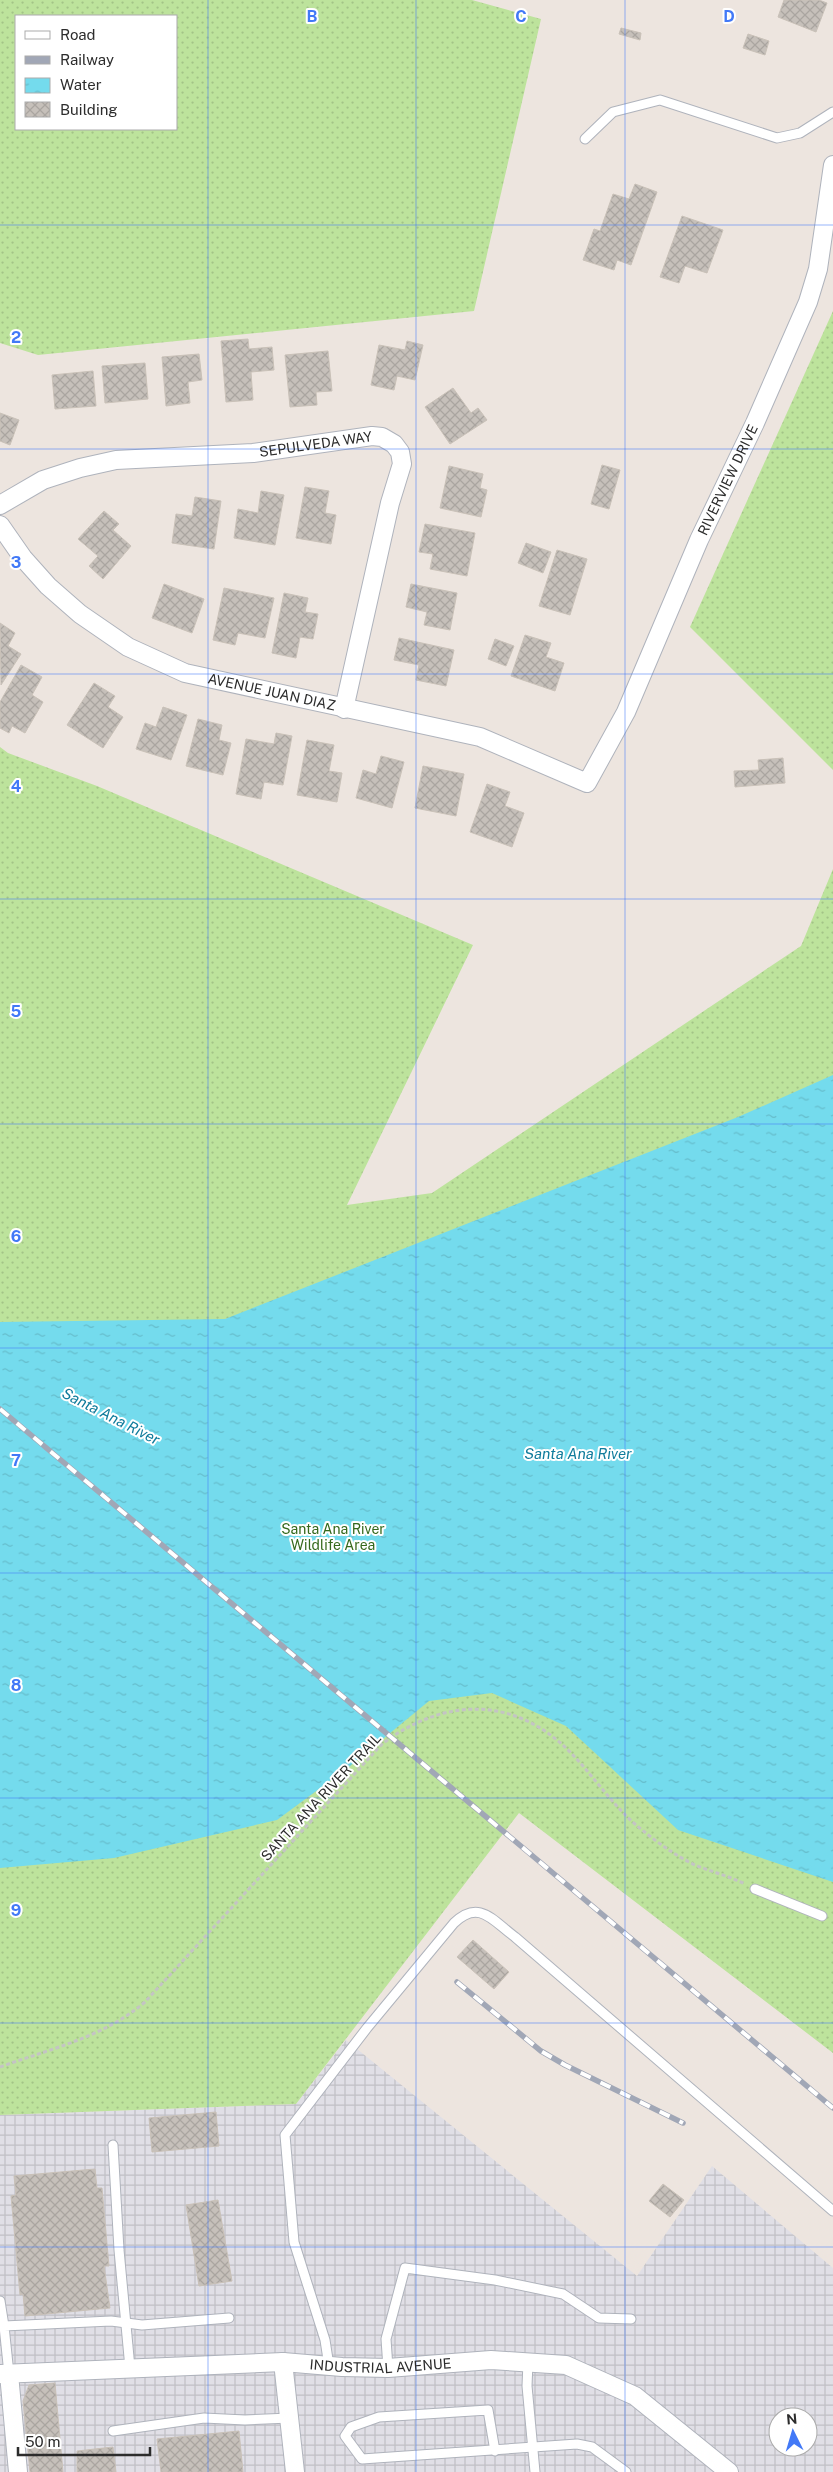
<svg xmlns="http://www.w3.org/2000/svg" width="833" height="2472" viewBox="0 0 833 2472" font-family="'Public Sans',sans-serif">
<defs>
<pattern id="industrial-grid" width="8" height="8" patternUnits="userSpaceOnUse" patternTransform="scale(1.25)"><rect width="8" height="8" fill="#e0dfe6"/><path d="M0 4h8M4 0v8" fill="none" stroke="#c0c0c5"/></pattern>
<pattern id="grass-dots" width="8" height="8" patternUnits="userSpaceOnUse" patternTransform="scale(1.25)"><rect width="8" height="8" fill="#bde39c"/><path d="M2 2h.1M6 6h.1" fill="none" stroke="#a3c387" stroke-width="1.8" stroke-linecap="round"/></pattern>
<pattern id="water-ripples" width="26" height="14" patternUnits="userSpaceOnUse" patternTransform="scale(1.25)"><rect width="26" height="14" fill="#74dbed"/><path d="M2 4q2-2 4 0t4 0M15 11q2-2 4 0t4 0" fill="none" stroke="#65bccb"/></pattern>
<pattern id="building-cross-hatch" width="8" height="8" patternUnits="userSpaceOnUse" patternTransform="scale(1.25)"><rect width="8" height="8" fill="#c6c0ba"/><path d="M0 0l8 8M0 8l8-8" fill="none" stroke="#aaa5a0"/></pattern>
</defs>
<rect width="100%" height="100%" fill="#ede5df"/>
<path fill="url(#industrial-grid)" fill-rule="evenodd" d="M346,2040L637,2276L712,2166L833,2268V2472H0V2115L296,2104ZM778,2417H808V2447H778Z"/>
<g fill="url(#grass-dots)" fill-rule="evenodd">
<path d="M0,0H472L541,19L474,311L38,355L0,343ZM176,16V129H16V16Z"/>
<polygon points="833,311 833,770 690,627"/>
<polygon points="0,747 8,753 97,786 473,945 347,1205 432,1193 801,946 833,869 833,2053 519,1813 296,2104 0,2115"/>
</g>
<polygon fill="url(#water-ripples)" points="833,1075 833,1882 678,1830 566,1726 492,1693 429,1701 350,1766 277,1820 114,1858 0,1868 0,1322 225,1319 738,1117"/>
<g fill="url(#building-cross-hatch)" stroke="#c9c1b8">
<polygon points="784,0 819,0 827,3 816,32 778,17"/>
<polygon points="621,28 641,33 640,40 619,34"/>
<polygon points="748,34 769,41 765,55 743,48"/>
<polygon points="635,184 657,192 631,265 617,260 614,270 583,260 594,229 600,231 613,194 629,199"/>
<polygon points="682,216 723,230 707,273 685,266 679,283 660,277"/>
<polygon points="248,339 249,349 272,347 274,370 251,372 253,400 226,402 221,341"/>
<polygon points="407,341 423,345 415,380 397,376 394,390 371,385 379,345 405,350"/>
<polygon points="328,351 332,391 316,392 317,405 290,407 285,355"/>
<polygon points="199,354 202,380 188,382 190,403 166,406 162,357"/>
<polygon points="145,363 148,399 105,403 102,366"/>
<polygon points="93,371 96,406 55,409 52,375"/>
<polygon points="453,388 471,413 478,408 487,420 450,444 425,407"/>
<polygon points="0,413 19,420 10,445 0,441"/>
<polygon points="602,465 620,470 609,509 591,504"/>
<polygon points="449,466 483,474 480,488 487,490 481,517 440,508"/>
<polygon points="305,487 329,491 325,513 336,515 331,544 296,538"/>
<polygon points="261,491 284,495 275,545 234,538 238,509 258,513"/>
<polygon points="195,497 221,501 214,549 172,543 176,514 192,516"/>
<polygon points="104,511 119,524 113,530 131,546 103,579 89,566 98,556 78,539"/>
<polygon points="425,524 475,533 467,576 430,569 433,554 419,552"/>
<polygon points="526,543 551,552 543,573 518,563"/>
<polygon points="557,550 587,559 570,615 539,606"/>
<polygon points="164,584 204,599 192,633 152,618"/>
<polygon points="411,584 457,593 450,630 424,625 427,612 406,607"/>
<polygon points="224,588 274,598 265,638 238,633 235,645 213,640"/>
<polygon points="284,593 308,598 305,612 318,614 313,639 300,637 296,658 272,653"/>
<polygon points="0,623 15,633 8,646 21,654 1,685"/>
<polygon points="525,635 551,643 546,657 564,663 555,691 511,676"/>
<polygon points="399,638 454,650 446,686 416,680 419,665 394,660"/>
<polygon points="495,639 514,646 506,666 488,659"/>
<polygon points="21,665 42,677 32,695 43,702 25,733 12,726 9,733 0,728 0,702"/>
<polygon points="94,683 115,696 108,707 123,717 103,748 67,725"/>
<polygon points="163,707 187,715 171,760 136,749 145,723 156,727"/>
<polygon points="198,719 222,725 219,740 231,743 223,775 186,766"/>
<polygon points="276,733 292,736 283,785 264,782 261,799 236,794 246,739 274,744"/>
<polygon points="307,740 334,745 329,771 342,773 337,802 297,795"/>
<polygon points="381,756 404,762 392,808 356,798 363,770 376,774"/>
<polygon points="783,758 785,783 735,787 734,771 759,770 758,760"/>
<polygon points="423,766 464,774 456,816 415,808"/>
<polygon points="487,784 510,792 505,806 524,813 512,847 470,832"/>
<polygon points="473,1940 509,1972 494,1989 457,1957"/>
<polygon points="216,2112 219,2146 152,2152 149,2118"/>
<polygon points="95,2169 97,2188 102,2188 109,2266 104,2266 110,2308 25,2316 23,2294 20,2295 11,2196 16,2195 14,2176"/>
<polygon points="663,2184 684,2200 670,2217 649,2201"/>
<polygon points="218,2200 232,2281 199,2286 186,2205"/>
<polygon points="55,2383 63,2472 30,2472 23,2401 29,2385"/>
<polygon points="239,2431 243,2472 161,2472 157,2439"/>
<polygon points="113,2447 116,2472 77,2472 77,2451"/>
</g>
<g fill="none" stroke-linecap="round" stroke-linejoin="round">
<g stroke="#afb3bc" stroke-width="11">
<g id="service">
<polyline points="585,139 613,112 660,100 777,138 800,133 833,112"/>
<polyline points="755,1889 822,1916"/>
<polyline points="113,2145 119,2250 130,2368"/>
<polyline points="0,2301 4,2326"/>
<polyline points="528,2362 527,2386 535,2472"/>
<path d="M329,2366L325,2340L294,2242L285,2135L367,2028L454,1923C479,1899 492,1920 515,1937L833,2211"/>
<polyline points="388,2368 386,2339 405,2268 495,2280 563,2294 599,2318 631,2319"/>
<polyline points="9,2374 4,2326 111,2321 142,2325 229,2318"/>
<polyline points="113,2431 204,2418 245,2420 290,2418"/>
<polyline points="495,2451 488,2410 379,2417 351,2427 345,2436 362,2459 577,2444 592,2447 626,2472"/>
</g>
</g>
<g stroke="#afb3bc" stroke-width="20">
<g id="minor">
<path id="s1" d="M0,505L43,480L80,468L116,460L253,453L372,436L382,437L394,444L400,452L402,464L390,503L344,709"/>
<path id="s2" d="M0,525L23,558L48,586L80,614L128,647L185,673L480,737L587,783L626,712L699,540L755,423L808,302L818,269L833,165"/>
<polyline points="283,2362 295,2472"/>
<path id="s3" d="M0,2374L283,2362L342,2367L388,2368L491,2360L566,2365L635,2396L729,2472"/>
<polyline points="9,2374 18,2472"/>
</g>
</g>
<path stroke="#c4c4c4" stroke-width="3" stroke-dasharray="4 2.5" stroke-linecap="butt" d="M0,2067C50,2049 104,2037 145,2002L382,1744C446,1696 516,1696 572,1754C594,1777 612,1804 636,1825C654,1840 674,1855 695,1865C712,1872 729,1876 745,1884"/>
<use href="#service" stroke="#fff" stroke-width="9"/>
<use href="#minor" stroke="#fff" stroke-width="18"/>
<g stroke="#a1a7b6" stroke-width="5.5">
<g id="rail">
<polyline points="0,1409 833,2108"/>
<polyline points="457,1982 541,2051 565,2065 683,2123"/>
</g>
</g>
<use href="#rail" stroke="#fff" stroke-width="4" stroke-dasharray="11" stroke-linecap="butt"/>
</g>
<path fill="none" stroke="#4279f7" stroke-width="1" stroke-opacity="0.55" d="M208,0V2472M416,0V2472M625,0V2472M0,225H833M0,449H833M0,674H833M0,899H833M0,1124H833M0,1348H833M0,1573H833M0,1798H833M0,2023H833M0,2247H833"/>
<g text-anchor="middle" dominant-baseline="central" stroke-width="4" stroke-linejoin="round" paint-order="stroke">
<g font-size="14" fill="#2c2c2c" stroke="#fff">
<text stroke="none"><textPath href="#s1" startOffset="326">SEPULVEDA WAY</textPath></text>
<text stroke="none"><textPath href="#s2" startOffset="994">RIVERVIEW DRIVE</textPath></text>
<text stroke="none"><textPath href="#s2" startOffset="330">AVENUE JUAN DIAZ</textPath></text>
<text transform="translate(321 1797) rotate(-47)">SANTA ANA RIVER TRAIL</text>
<text stroke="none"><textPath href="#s3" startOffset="381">INDUSTRIAL AVENUE</textPath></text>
</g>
<g font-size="14" fill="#35691c" stroke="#fff">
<text x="333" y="1529">Santa Ana River<tspan x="333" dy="16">Wildlife Area</tspan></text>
</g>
<g font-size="15" font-style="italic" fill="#107c9c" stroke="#fff">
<text transform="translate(111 1416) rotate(27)">Santa Ana River</text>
<text x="578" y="1453">Santa Ana River</text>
</g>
</g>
<g font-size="16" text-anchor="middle" font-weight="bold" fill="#4279f7" stroke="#fff" stroke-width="4" stroke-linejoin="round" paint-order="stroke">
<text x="312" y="22">B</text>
<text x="521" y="22">C</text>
<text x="729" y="22">D</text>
<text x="16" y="343">2</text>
<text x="16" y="568">3</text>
<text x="16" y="792">4</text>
<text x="16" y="1017">5</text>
<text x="16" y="1242">6</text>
<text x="16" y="1466">7</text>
<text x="16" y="1691">8</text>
<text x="16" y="1916">9</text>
</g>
<rect x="15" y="15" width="162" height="115" fill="#ffffff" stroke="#ababab"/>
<rect x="25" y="31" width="25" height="8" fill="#ffffff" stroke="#ababab"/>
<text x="60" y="40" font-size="15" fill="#2c2c2c">Road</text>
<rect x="25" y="56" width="25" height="8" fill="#a1a7b6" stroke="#ababab"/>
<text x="60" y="65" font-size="15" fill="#2c2c2c">Railway</text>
<rect x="25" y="78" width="25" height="15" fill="url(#water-ripples)" stroke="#ababab"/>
<text x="60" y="90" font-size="15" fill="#2c2c2c">Water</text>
<rect x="25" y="102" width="25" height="15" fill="url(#building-cross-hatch)" stroke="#ababab"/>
<text x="60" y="115" font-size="15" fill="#2c2c2c">Building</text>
<g transform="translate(793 2432) rotate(355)"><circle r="24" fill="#ffffff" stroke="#ababab"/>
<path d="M0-4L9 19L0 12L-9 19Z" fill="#4279f7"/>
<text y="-8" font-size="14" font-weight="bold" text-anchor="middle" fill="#2c2c2c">N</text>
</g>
<path d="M18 2447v8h132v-8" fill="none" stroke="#2c2c2c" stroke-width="2.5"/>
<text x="25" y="2447" font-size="15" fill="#2c2c2c" stroke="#ffffff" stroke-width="4" paint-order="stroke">50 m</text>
</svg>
